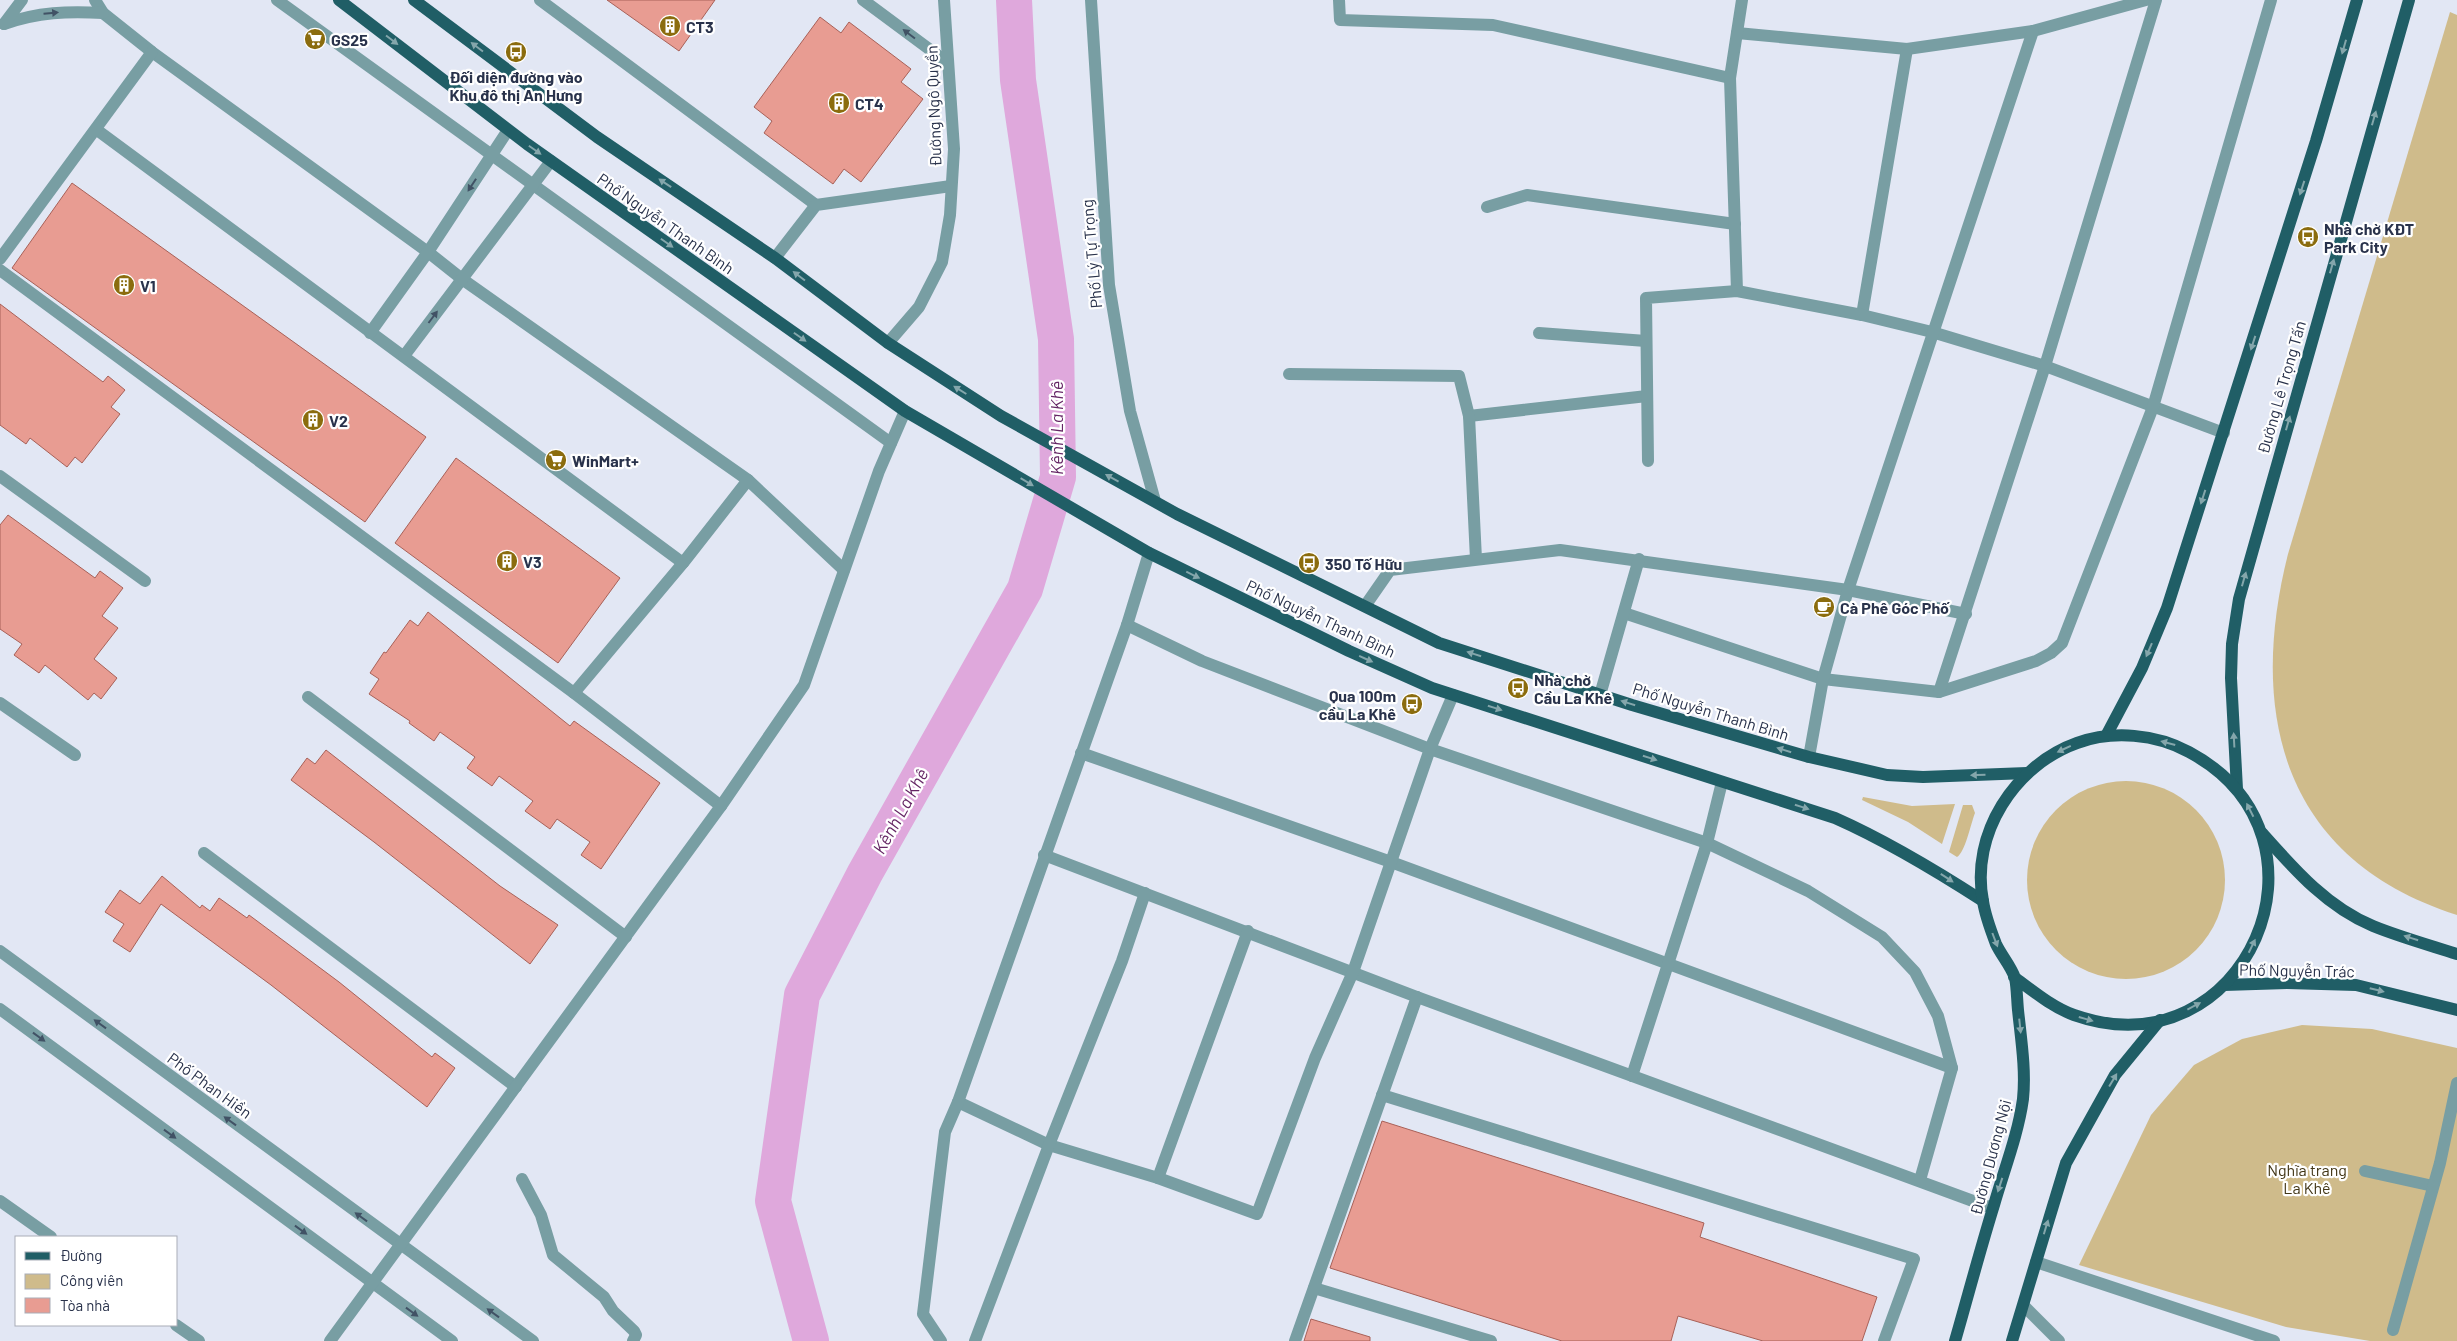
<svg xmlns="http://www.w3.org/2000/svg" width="2457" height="1341" viewBox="0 0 2457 1341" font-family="Barlow,sans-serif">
<rect width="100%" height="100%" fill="#e2e7f4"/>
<g fill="#cfbb8b">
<path d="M2450,12L2457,15V915C2284,860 2247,716 2288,554Z"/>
<circle cx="2126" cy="880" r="99"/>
<polygon points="1863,797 1912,806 1955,804 1942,844 1908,822 1862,800"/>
<path d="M1963,805H1972L1975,813C1971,823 1965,853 1957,857L1949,852Z"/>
<polygon points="2302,1025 2372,1029 2457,1048 2457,1341 2370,1341 2286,1327 2079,1265 2151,1115 2194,1065 2242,1039"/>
</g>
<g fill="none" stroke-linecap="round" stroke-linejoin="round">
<polyline stroke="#dfa8dc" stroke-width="36" points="811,1341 773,1201 802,995 865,873 1025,589 1058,477 1056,339 1018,80 1014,0"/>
</g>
<g fill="#e89c92" stroke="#a86158">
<polygon points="607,0 715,0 679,51"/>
<polygon points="820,17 841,33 849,22 911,69 901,82 923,99 861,182 844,169 833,184 764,133 772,121 754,107"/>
<polygon points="72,183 426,437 365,522 12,268"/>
<polygon points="0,304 103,382 108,376 125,390 111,407 120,414 82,463 75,457 67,467 30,438 26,444 0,425"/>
<polygon points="456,458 620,578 558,663 395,543"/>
<polygon points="8,515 95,578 100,571 123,588 102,616 118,628 94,659 117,678 101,699 94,693 88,700 45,665 39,673 14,655 22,644 0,629 0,525"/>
<polygon points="428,612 570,726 574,721 660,783 601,869 581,855 590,842 557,819 550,829 525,811 533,801 499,776 492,786 467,768 475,757 440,732 434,741 409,723 410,721 369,694 379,679 370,673 384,652 386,653 410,620 418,626"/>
<polygon points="326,750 500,886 558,925 530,964 374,842 291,780 307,758 315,764"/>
<polygon points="162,876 200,908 202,905 210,911 219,898 247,918 249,915 339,982 432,1057 435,1053 455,1068 427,1107 271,985 161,904 130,952 113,941 124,924 105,912 120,890 140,904"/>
<polygon points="1382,1121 1704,1223 1700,1237 1877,1297 1862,1341 1763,1341 1678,1316 1671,1341 1562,1341 1330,1268"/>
<polygon points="1311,1319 1370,1337 1370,1341 1304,1341"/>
</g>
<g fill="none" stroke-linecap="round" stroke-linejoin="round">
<g stroke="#789ea3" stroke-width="12">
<polyline points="95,0 103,13 152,52 428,252 462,279 748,480 844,570"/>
<polyline points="277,0 891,443"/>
<polyline points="540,0 816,205"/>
<polyline points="863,0 948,63"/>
<polyline points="1091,0 1109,285 1130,411 1155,501"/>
<polyline points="1339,0 1340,20 1493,25 1730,78"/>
<path d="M4,24C38,12 68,11 103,13"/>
<polyline points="4,24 22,0"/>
<polyline points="1737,33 1907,49 2033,31 2146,0"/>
<polyline points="97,130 683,563"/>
<polyline points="1487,207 1527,195 1735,224"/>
<polyline points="775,258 816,205 951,186"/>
<polyline points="0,259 152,52"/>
<polyline points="0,270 574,693 721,806"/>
<polyline points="1737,291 1730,78 1742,0"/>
<polyline points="1862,315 1907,49"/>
<polyline points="370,333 428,252 508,130"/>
<polyline points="1539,333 1646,341"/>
<polyline points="888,343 919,307 942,262 950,215 954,149 944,0"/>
<polyline points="404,356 551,161"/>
<polyline points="1289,374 1459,376 1469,416 1647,396"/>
<polyline points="1469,416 1476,559"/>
<polyline points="1648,461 1646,298 1737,291 1862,315 1932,332 2045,366 2224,433"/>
<polyline points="0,476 145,581"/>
<polyline points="1365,606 1390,570 1560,550 1848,590 1966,614"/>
<polyline points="1624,613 1823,679 1939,692 2036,661 2051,653 2062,643 2153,407 2271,0"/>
<polyline points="1127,625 1202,661 1430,749 1707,843 1808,891 1882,937 1915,972 1938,1016 1952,1068 1920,1180"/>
<polyline points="1939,692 2045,366 2156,0"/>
<polyline points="574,693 683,563 748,480"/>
<polyline points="1600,695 1639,559"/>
<polyline points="308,697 626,937"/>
<polyline points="0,703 75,755"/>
<polyline points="1081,753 1391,862 1952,1068"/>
<polyline points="1809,757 1823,679 1848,590 2033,31"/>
<polyline points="204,853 516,1087"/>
<polyline points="1044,855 1417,997 1992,1208"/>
<polyline points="0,951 533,1341"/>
<polyline points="0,1009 452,1341"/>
<polyline points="1632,1076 1707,843 1722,782"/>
<polyline points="1382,1095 1914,1259 1884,1341"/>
<polyline points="958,1102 1049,1145 1158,1178 1257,1214 1315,1058 1353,972 1430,749 1453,695"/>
<polyline points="2365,1171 2433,1186"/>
<polyline points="1158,1178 1248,931"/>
<polyline points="522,1179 541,1215 553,1255 604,1297 613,1311 634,1331 636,1335 633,1341"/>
<polyline points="0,1201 51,1237"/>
<polyline points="2036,1262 2274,1341"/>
<polyline points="1314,1288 1491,1341"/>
<polyline points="2024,1306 2059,1341"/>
<polyline points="176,1325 199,1341"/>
<polyline points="2393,1330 2440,1163 2457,1083"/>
<polyline points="330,1341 721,806 804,685 879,471 905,411"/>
<polyline points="941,1341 923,1314 945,1132 958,1102 1127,625 1149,553"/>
<polyline points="975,1341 1049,1145 1122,961 1145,893"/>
<polyline points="1295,1341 1417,997"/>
</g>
<g stroke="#205e66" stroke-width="12">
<path d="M339,0L527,144L905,411L1149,553L1349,651L1432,688L1835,818C1887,841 1935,870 1983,901"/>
<polyline points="414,0 597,137 775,258 888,343 1001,416 1177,514 1439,643 1632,705 1809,757 1887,775 1923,777 2027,773"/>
<polyline points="2106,736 2142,668 2167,608 2316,141 2357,0"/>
<polyline points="2237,789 2231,678 2232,644 2239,599 2409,0"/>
<path d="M2262,833C2294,869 2327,907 2373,926C2400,937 2429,945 2457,954"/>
<polyline points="2224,985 2287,983 2356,985 2457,1010"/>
<path d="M1955,1341C1968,1296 1980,1250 1994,1205C2004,1170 2018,1135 2023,1099C2026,1070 2021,1039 2018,1010C2017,1000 2017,987 2015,978C2011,966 2001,955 1996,944C1991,931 1985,915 1983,901C1970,834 2015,765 2077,743C2113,730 2156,734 2189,752C2349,838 2245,1075 2074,1015C2052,1007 2033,991 2014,977"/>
<polyline points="2012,1341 2066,1163 2115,1075 2160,1020"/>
</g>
</g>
<defs><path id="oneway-solid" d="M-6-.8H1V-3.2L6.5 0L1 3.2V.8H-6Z" transform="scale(1.25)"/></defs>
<g fill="#415265">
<use href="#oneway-solid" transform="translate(51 13) rotate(-5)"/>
<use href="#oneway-solid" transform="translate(909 34) rotate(-143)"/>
<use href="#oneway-solid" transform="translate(472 185) rotate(123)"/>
<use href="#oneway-solid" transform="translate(433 317) rotate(-53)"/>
<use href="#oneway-solid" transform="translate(100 1024) rotate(-144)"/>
<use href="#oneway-solid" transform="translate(39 1037) rotate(36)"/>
<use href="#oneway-solid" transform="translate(230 1121) rotate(-144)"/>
<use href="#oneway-solid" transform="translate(170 1134) rotate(36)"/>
<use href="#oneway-solid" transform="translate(361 1217) rotate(-144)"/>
<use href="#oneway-solid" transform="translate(301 1230) rotate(36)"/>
<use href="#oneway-solid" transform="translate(412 1312) rotate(36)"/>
<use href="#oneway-solid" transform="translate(493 1313) rotate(-144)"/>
</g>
<g fill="#84a6ab">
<use href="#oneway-solid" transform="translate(392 40) rotate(37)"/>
<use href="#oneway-solid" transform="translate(477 47) rotate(-143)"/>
<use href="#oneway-solid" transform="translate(2344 47) rotate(106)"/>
<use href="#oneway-solid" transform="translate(2374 118) rotate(-74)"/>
<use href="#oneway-solid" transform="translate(535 150) rotate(35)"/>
<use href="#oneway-solid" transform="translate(665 183) rotate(-146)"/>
<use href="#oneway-solid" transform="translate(2302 188) rotate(108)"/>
<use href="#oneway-solid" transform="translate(667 243) rotate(35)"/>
<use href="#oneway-solid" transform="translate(2332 266) rotate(-74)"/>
<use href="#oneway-solid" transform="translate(799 276) rotate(-143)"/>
<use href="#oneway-solid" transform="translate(800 337) rotate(35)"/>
<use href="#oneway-solid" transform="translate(2253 343) rotate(108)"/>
<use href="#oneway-solid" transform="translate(960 390) rotate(-148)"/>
<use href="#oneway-solid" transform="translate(2288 423) rotate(-74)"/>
<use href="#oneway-solid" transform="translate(1112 478) rotate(-151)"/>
<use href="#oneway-solid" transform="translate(1027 482) rotate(31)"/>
<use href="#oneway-solid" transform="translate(2203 497) rotate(108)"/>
<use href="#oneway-solid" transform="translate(1193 575) rotate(26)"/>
<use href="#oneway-solid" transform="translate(2244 579) rotate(-74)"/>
<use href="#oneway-solid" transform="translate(2149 650) rotate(113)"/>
<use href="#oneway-solid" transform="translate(1474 654) rotate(-162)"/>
<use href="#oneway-solid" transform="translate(1366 659) rotate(24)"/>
<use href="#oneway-solid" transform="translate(1628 703) rotate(-163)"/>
<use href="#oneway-solid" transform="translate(1495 708) rotate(18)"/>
<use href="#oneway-solid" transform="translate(2234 740) rotate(-93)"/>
<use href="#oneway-solid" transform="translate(2168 743) rotate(-165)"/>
<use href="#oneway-solid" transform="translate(2064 749) rotate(155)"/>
<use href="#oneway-solid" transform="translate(1784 750) rotate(-163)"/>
<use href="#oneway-solid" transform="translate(1650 758) rotate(18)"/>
<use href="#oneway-solid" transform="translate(1978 775) rotate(178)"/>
<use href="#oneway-solid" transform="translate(1802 807) rotate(18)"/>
<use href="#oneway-solid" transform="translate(2250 810) rotate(-117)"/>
<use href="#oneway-solid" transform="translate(1947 878) rotate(33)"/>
<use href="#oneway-solid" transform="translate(2411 938) rotate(-162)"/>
<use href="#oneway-solid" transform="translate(1995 940) rotate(69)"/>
<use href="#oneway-solid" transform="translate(2252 946) rotate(-64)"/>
<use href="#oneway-solid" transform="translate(2377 990) rotate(14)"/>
<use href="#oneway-solid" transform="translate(2194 1006) rotate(-28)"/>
<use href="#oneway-solid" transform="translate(2086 1019) rotate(16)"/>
<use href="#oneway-solid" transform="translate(2020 1026) rotate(84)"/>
<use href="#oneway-solid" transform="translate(2113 1080) rotate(-59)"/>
<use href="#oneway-solid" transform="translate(2000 1185) rotate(108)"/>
<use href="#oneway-solid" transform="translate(2046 1227) rotate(-73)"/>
</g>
<defs>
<g id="building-disc" transform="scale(1.125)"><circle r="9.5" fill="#8b6c0e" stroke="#fff"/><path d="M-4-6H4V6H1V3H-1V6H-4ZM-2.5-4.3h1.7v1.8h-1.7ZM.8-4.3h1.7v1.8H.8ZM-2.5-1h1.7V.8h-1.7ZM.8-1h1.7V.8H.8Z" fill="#fff"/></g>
<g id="supermarket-disc" transform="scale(1.125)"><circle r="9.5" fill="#8b6c0e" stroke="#fff"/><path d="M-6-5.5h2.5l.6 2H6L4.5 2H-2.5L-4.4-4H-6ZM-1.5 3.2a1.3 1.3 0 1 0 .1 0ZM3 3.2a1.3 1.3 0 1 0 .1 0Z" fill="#fff"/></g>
<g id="bus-disc" transform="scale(1.125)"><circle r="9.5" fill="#8b6c0e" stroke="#fff"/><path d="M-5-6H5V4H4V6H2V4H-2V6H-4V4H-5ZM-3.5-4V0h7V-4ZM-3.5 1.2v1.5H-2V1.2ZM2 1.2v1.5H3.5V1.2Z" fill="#fff"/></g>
<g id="cafe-disc" transform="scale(1.125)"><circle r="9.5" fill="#8b6c0e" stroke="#fff"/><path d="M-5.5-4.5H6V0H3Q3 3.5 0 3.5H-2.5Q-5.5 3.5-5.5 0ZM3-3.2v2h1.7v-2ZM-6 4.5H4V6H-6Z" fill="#fff"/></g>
</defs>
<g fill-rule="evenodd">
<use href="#building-disc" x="670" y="26"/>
<use href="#supermarket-disc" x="315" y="39"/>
<use href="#bus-disc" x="516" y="52"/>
<use href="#building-disc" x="839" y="103"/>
<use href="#bus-disc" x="2308" y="237"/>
<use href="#building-disc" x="124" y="285"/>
<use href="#building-disc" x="313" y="420"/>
<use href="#supermarket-disc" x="556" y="460"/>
<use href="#building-disc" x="507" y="561"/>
<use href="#bus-disc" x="1309" y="563"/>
<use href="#cafe-disc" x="1824" y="607"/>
<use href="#bus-disc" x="1518" y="688"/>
<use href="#bus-disc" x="1412" y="704"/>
</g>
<g text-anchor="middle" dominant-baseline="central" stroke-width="4.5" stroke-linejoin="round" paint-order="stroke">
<g font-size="16" font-weight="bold" fill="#29324b" stroke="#fff" text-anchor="start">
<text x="686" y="26">CT3</text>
<text x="331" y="39">GS25</text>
<text x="516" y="76" text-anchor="middle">Đối diện đường vào<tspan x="516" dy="18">Khu đô thị An Hưng</tspan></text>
<text x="855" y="103">CT4</text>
<text x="2324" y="228">Nhà chờ KĐT<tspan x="2324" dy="18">Park City</tspan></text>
<text x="140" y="285">V1</text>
<text x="329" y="420">V2</text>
<text x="572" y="460">WinMart+</text>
<text x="523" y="561">V3</text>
<text x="1325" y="563">350 Tố Hữu</text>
<text x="1840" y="607">Cà Phê Góc Phố</text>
<text x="1534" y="679">Nhà chờ<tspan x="1534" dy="18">Cầu La Khê</tspan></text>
<text x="1396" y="695" text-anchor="end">Qua 100m<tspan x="1396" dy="18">cầu La Khê</tspan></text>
</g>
<g font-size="16" fill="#29324b" stroke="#fff">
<text transform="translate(933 106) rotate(-92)">Đường Ngô Quyền</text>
<text transform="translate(666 223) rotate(35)">Phố Nguyễn Thanh Bình</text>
<text transform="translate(1091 254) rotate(-95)">Phố Lý Tự Trọng</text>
<text transform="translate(2281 387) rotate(-74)">Đường Lê Trọng Tấn</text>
<text transform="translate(1321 618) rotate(25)">Phố Nguyễn Thanh Bình</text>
<text transform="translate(1711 711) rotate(17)">Phố Nguyễn Thanh Bình</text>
<text transform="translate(2297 970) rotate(1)">Phố Nguyễn Trác</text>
<text transform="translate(210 1085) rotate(36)">Phố Phan Hiền</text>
<text transform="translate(1990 1157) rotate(-75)">Đường Dương Nội</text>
</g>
<g font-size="16" fill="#423617" stroke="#fff">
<text x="2307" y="1169">Nghĩa trang<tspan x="2307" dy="18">La Khê</tspan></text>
</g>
<g font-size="18" font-style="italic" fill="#652665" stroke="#fff">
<text transform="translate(1056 428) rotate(-90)">Kênh La Khê</text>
<text transform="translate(900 811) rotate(-61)">Kênh La Khê</text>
</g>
</g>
<rect x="15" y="1236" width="162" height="90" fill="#ffffff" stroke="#a9adb7"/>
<rect x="25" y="1252" width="25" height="8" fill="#205e66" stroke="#a9adb7"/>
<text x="60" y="1261" font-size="15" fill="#29324b">Đường</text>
<rect x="25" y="1274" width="25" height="15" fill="#cfbb8b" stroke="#a9adb7"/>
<text x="60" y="1286" font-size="15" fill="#29324b">Công viên</text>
<rect x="25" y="1298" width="25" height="15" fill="#e89c92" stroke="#a9adb7"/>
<text x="60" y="1311" font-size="15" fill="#29324b">Tòa nhà</text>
</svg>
